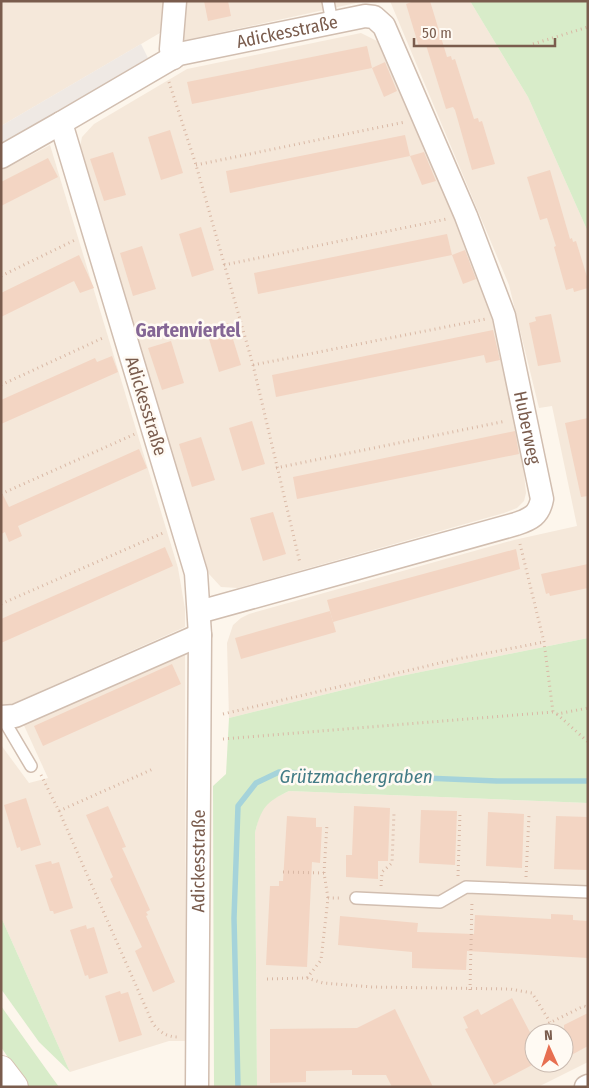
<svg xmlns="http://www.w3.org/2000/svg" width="589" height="1088" viewBox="0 0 589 1088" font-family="'Fira Sans Condensed',sans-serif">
<rect width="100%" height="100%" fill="#fdf6ec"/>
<g fill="#f5e8da" fill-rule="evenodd">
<polygon points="1,1 166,1 165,30 1,126"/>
<polygon points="184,1 365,1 181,41"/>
<polygon points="390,1 470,1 528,97 588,232 588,638 396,677 229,718 227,643 233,625 241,618 249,614 514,540 577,526 552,406 539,408 509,285"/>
<polygon points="361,33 377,41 456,222 481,286 493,322 514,415 522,455 526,493 524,501 517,508 504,513 238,588 221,587 209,574 81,158 80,147 82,137 94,124 187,69"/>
<polygon points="50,145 178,568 185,609 185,627 7,706 1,707 1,171"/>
<polygon points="185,648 186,1041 169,1041 70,1072 1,917 1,745 29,783 48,778 22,721"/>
<path d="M289,791L588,803V1062L538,1087H257L255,833L260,812L271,800ZM534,1033H564V1063H534Z"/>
</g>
<polygon fill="#efe9e4" points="141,44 148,58 41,121 1,150 1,126"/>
<g fill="#d8ecc9">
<polygon points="470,1 588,1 588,232 528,97"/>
<path d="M588,638V803L289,791C266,802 261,808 255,833L257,1087H214L213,786L226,774L229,718L396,677Z"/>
<polygon points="1,917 70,1072 39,1042 1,989"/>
<polygon points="1,1006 51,1076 59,1087 28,1087 1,1047"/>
</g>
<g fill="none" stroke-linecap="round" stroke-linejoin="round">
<polyline stroke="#a5d3da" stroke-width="5.5" points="238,1087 234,918 238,806 256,783 279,772 497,781 588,781"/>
</g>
<g fill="#f3d5c3">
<polygon points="204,1 228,1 231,16 208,21"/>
<polygon points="414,1 430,1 447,57 451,56 452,60 455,59 474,119 478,118 479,122 482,121 495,164 472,170 455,110 453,107 446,109 426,45 419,47 406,4"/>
<polygon points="367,46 372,68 192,104 187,82"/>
<polygon points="385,62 397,91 384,97 372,68"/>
<polygon points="170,130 183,173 161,180 148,137"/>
<polygon points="405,135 410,156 230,193 226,171"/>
<polygon points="113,152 126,195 104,201 90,159"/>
<polygon points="424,152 436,181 422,185 410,156"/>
<polygon points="48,158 58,177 1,206 1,182"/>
<polygon points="550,170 570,239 572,238 573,242 576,241 588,280 588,288 574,292 573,288 566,290 554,247 556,246 547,218 540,220 527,177"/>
<polygon points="201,227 214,270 192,277 179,234"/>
<polygon points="447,234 452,255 258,294 254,273"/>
<polygon points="142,246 156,289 133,296 120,253"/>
<polygon points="465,250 476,279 463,284 452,255"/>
<polygon points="79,255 94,288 80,293 74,281 1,317 1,293"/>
<polygon points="551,314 561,362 538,366 529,323 536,321 535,317"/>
<polygon points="228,323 241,365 219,372 206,329"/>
<polygon points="493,330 500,360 486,363 484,355 276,397 272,375"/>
<polygon points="171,341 184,383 162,390 148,348"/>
<polygon points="112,356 118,372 1,424 1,400 95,358 97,362"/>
<polygon points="588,418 588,496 581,497 565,423"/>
<polygon points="252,421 265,464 242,471 229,428"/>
<polygon points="515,431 519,454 297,499 293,477"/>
<polygon points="201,437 215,480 192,487 179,444"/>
<polygon points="139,449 147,468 18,526 22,536 9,542 5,532 1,534 1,491 9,507"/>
<polygon points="273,512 286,554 263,561 250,518"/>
<polygon points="165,547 173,566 1,643 1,619"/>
<polygon points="516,549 520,569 333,622 327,600"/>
<polygon points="588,564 588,588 550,596 549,593 546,594 541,574"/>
<polygon points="330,611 336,632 241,659 235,638"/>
<polygon points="172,664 181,684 43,746 34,726"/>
<polygon points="26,798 41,845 21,851 20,847 17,848 4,805"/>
<polygon points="108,806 126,847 122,848 124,852 150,910 146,912 148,915 146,916 175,982 153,992 135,951 142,947 110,879 113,877 86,815"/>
<polygon points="354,806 390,808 388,861 378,861 378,879 346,877 346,855 352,855"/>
<polygon points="421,810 457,811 455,865 419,863"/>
<polygon points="488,812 524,814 522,868 486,866"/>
<polygon points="287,816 316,818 316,827 322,827 320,863 312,862 307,967 266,965 270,886 279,886 279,881 283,881"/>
<polygon points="556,816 588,817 588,870 554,869"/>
<polygon points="51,861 52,864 59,862 73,908 54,914 53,911 50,911 35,865"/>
<polygon points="551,914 573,915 573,920 588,921 588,958 467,951 466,970 412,968 412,952 338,945 340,916 418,923 417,932 474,934 475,915 551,919"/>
<polygon points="86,925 87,929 94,927 108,973 89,979 88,975 85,976 70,930"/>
<polygon points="120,991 121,994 128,992 142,1035 119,1042 105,996"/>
<polygon points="512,998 534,1040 534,1064 494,1085 465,1029 468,1028 463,1017 478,1009 481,1015"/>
<polygon points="395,1009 433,1087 392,1087 386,1075 352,1075 352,1070 306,1071 306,1082 270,1083 270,1029 357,1028"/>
<polygon points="588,1013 588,1046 564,1059 564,1025"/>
</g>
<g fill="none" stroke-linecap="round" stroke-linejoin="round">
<g stroke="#d1beb0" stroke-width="14">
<g id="lane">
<polyline points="328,1 332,23"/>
<polyline points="2,717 31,766"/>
<polyline points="356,898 440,902 466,887 588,892"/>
</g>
</g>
<g stroke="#d1beb0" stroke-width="25">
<g id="street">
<polyline points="173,58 171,49 175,1"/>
<polyline points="1,157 61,123"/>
<polyline points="1,717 15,716 200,635"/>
<path id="s1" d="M197,1087L200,635L196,573L61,123L179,54L365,16L374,17L384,26L466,216L504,316L542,499C539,515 531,519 516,524L199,612"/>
<polyline points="586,1087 588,1086"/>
</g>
</g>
<g stroke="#d6c0b0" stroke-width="30">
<polyline id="secondary" points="1,1070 14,1087"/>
</g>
<g stroke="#d9b8a5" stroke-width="3" stroke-dasharray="1 4" stroke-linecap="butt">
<polyline points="533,44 588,27"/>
<polyline points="169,82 196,165 253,365 300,563"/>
<polyline points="196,165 405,122"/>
<polyline points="224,265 447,219"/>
<polyline points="1,276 75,240"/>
<polyline points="253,365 486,319"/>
<polyline points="1,385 105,337"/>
<polyline points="276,468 506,421"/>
<polyline points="1,494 135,434"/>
<polyline points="520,544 544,642 553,712"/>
<polyline points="1,604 163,533"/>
<polyline points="223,714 457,659 544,642"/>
<polyline points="557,714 588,742"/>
<polyline points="223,739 553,712 557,714 588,708"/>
<path d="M41,775L59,811L153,1024C161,1033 167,1037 179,1037"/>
<polyline points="59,811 153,769"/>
<polyline points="283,872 324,873 328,898"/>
<polyline points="324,873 327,824"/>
<polyline points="458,876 460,812"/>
<polyline points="526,877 529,815"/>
<polyline points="381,886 382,872 392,863 394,813"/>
<polyline points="307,978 321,960 328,898 342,898"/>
<polyline points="267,979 307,978 323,983 372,987 510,989 532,993 550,1022"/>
<polyline points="470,990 472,900"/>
<polyline points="535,1030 584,1006 588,1007"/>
</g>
<use href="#lane" stroke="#fff" stroke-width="11"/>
<use href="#street" stroke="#fff" stroke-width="22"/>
<use href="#secondary" stroke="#fff" stroke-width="28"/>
</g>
<g text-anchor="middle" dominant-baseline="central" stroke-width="5" stroke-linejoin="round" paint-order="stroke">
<g font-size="18" fill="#7a5c4d" stroke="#fffaf3">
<text stroke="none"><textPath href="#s1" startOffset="1231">Adickesstraße</textPath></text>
<text transform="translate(146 406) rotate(73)">Adickesstraße</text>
<text stroke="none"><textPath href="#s1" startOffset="1761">Huberweg</textPath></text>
<text stroke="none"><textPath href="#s1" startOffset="226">Adickesstraße</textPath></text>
</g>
<g font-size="19" font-weight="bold" fill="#846695" stroke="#fffaf3">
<text x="188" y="330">Gartenviertel</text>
</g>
<g font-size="19" font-style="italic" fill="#437c86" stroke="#fffaf3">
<text x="356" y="776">Grützmachergraben</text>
</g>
</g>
<rect width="589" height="1088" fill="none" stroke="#7a5c4d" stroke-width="5"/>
<g transform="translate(549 1048) rotate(357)"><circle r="24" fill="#fffaf3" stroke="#cabbb1"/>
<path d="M0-4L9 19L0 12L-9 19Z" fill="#e76f51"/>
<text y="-8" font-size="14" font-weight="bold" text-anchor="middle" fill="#7a5c4d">N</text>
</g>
<path d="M414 38v8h141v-8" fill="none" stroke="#7a5c4d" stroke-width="2.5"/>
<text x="422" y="38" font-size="15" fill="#7a5c4d" stroke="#fffaf3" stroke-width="4" paint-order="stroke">50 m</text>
</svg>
